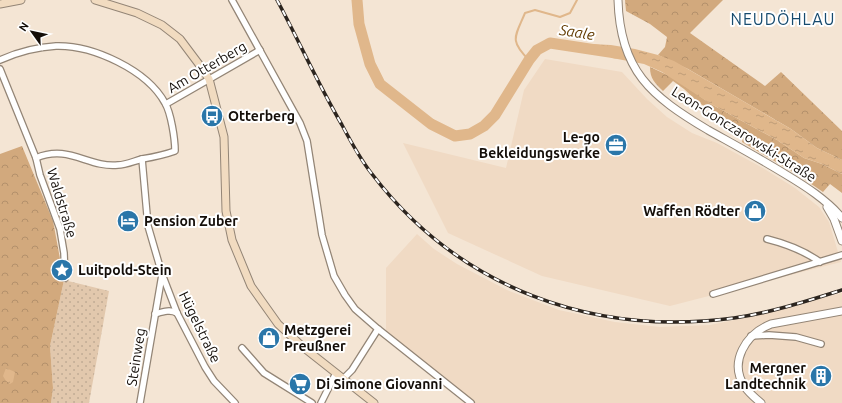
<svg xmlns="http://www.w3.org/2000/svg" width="842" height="403" viewBox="0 0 842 403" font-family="Ubuntu,sans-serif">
<defs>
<pattern id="green-dots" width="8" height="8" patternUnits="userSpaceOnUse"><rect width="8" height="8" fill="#e2c8ad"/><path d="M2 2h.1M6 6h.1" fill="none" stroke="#c1ab94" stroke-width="1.8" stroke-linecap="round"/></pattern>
<pattern id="forest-crowns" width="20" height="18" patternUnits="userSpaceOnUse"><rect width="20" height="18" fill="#d2a97d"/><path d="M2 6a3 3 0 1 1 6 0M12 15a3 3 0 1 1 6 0" fill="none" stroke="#b3906b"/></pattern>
<pattern id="water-ripples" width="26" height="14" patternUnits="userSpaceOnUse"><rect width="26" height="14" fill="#e0b78b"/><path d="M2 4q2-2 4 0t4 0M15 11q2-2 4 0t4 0" fill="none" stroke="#bf9c77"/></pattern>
</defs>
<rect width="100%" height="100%" fill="#f4e5d4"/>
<g fill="#f0dac4">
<polygon points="545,59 622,72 647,99 667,117 692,133 717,143 761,167 795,188 819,207 829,222 841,262 670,306 542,276 448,233 403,143 506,168 524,90"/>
<polygon points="417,234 434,249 457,264 507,290 559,310 615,322 660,327 710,325 759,315 842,293 842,403 475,403 386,333 386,268"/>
</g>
<polygon fill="url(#green-dots)" points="64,280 109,291 89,403 51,403 53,388 50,346"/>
<g fill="url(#forest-crowns)">
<polygon points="625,0 723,0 690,33 765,86 781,72 842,131 842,160 817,148 791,129 688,69 658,55 665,47 667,37 650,24 626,11"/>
<path d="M650,67L674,78L711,104L777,140L804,158L822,164L842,174V193L830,184L823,192L798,175L742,142L745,130L699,103L684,89L673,81L663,91C655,83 650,79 650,67Z"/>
<polygon points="22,146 53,221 64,280 50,346 53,388 51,403 0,403 0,154"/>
</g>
<g fill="url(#water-ripples)">
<polygon points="591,44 611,45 635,49 658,55 674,61 791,129 817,148 842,160 842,174 822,164 804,158 777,140 711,104 662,72 644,64 612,58"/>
<polygon points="6,368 15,372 13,382 10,384 6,381 3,376"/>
</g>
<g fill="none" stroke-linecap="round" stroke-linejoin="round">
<path stroke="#e0b78b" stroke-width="2" d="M529,60C509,40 515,37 525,13L535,10L560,17L570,13L577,0"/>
<polyline stroke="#e0b78b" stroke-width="11" points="357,0 359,24 370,64 380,84 431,124 455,136 470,134 484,126 495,115 529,60 537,50 550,43 616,53"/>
<g stroke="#938576" stroke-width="8">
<g id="minor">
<polyline points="232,0 300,123 307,141 322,235 334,276 345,295 355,309 378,329 471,403"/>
<path d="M0,60C18,52 37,47 56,46C93,45 147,70 165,103C171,113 175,139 175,151C164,155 154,157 142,159C134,161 126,165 118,165C88,168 69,144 36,158"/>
<polyline points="0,69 36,158 40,175 60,229 64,253 65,278"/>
<polyline points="166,104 260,50"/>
<polyline points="142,159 148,226 162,274 177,313 205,367 214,381 235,403"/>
<path d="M767,239C787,244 803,250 820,262"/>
<polyline points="713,294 842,255"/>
<path d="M155,314C162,312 170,309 177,313"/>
<polyline points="751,336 769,335 796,337 821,344"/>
<polyline points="242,348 264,373 312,403"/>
<polyline points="343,379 352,370 378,329"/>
<polyline points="140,403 162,275"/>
<polyline points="321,403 336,373"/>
</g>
</g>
<g stroke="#938576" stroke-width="9">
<g id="tertiary">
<path d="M618,0C620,71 651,96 708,130C733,144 759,158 785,174C805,186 827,200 842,218"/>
<polyline points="827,207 834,219 842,241"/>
<path d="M761,403C755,398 749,393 745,387C728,362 746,334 771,324L842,311"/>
</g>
</g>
<g stroke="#938576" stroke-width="9">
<g id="secondary">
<polyline points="95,0 137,13 162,25 180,39 201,67 209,79 224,137 226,211 232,240 251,286 278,324 303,347 374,403"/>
<polyline points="0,4 21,0"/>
</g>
</g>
<use href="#minor" stroke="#fff" stroke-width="5.5"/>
<use href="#tertiary" stroke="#fff" stroke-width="7"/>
<use href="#secondary" stroke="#f1dbc0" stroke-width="7"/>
<g stroke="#2c251f" stroke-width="3.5">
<path id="rail" d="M277,0C299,41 318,84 342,125C351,142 360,159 372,174C459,288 593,337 734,318C770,313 807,301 842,290"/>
</g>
<use href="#rail" stroke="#fff" stroke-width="2" stroke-dasharray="6" stroke-linecap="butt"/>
</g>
<defs>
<g id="bus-disc" transform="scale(1.15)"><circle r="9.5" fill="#2a76a9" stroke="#fff"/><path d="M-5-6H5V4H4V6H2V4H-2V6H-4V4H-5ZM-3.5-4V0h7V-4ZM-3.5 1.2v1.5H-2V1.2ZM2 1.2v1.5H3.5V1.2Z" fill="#fff"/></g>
<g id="office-disc" transform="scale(1.15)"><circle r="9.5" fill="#2a76a9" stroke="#fff"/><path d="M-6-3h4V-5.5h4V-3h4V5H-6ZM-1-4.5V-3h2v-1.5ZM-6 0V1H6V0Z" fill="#fff"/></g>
<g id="shop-disc" transform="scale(1.15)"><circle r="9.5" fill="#2a76a9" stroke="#fff"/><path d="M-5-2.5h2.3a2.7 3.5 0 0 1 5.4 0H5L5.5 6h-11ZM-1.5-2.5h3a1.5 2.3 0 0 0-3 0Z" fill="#fff"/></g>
<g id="hotel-disc" transform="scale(1.15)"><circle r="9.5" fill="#2a76a9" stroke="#fff"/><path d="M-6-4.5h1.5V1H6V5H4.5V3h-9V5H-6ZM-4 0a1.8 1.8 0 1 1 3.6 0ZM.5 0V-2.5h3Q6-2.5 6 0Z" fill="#fff"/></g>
<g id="sight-disc" transform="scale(1.15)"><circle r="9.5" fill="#2a76a9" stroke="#fff"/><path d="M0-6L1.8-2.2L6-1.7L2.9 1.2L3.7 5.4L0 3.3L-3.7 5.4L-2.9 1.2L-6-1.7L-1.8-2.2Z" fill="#fff"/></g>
<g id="building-disc" transform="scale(1.15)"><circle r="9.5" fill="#2a76a9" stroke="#fff"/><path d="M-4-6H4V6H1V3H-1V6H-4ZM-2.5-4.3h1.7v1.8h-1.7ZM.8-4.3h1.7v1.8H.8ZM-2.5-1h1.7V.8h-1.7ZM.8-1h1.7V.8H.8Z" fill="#fff"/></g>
<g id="supermarket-disc" transform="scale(1.15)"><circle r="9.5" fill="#2a76a9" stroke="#fff"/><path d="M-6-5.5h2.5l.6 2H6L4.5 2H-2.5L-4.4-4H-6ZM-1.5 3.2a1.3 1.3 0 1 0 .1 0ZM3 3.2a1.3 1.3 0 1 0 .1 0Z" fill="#fff"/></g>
</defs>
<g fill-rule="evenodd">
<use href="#bus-disc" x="212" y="116"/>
<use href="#office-disc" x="616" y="145"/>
<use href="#shop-disc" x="755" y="211"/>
<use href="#hotel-disc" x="128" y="221"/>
<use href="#sight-disc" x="62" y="270"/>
<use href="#shop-disc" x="269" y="338"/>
<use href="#building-disc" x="821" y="376"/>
<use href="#supermarket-disc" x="300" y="384"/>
</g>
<g text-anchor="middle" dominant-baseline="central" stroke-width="4" stroke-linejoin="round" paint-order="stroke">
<g font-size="14" fill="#140e09" stroke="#fff">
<text transform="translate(207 67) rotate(-30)">Am Otterberg</text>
<text transform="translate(744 134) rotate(32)">Leon-Gonczarowski-Straße</text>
<text transform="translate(62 203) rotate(73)">Waldstraße</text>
<text transform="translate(200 327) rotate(64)">Hügelstraße</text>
<text transform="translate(136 357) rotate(-81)">Steinweg</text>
</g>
<g font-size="14" font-weight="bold" fill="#140e09" stroke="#fff" text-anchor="start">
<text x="228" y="116">Otterberg</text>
<text x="600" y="137" text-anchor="end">Le-go<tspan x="600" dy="16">Bekleidungswerke</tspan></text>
<text x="740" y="211" text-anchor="end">Waffen Rödter</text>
<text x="144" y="221">Pension Zuber</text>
<text x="78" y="270">Luitpold-Stein</text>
<text x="284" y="330">Metzgerei<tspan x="284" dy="16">Preußner</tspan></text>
<text x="806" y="368" text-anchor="end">Mergner<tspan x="806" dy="16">Landtechnik</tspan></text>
<text x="316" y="384">Di Simone Giovanni</text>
</g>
<g font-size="15" font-style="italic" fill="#623b01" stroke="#fff">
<text transform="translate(577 32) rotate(9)">Saale</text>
</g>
<g font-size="16" letter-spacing="1" fill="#174b6e" stroke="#fff">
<text x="783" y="19">NEUDÖHLAU</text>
</g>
</g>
<g transform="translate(32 32) rotate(303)" stroke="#ffffff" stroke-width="3" paint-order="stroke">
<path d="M0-3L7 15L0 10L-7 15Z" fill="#140e09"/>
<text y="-6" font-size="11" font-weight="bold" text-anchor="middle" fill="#140e09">N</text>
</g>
</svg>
